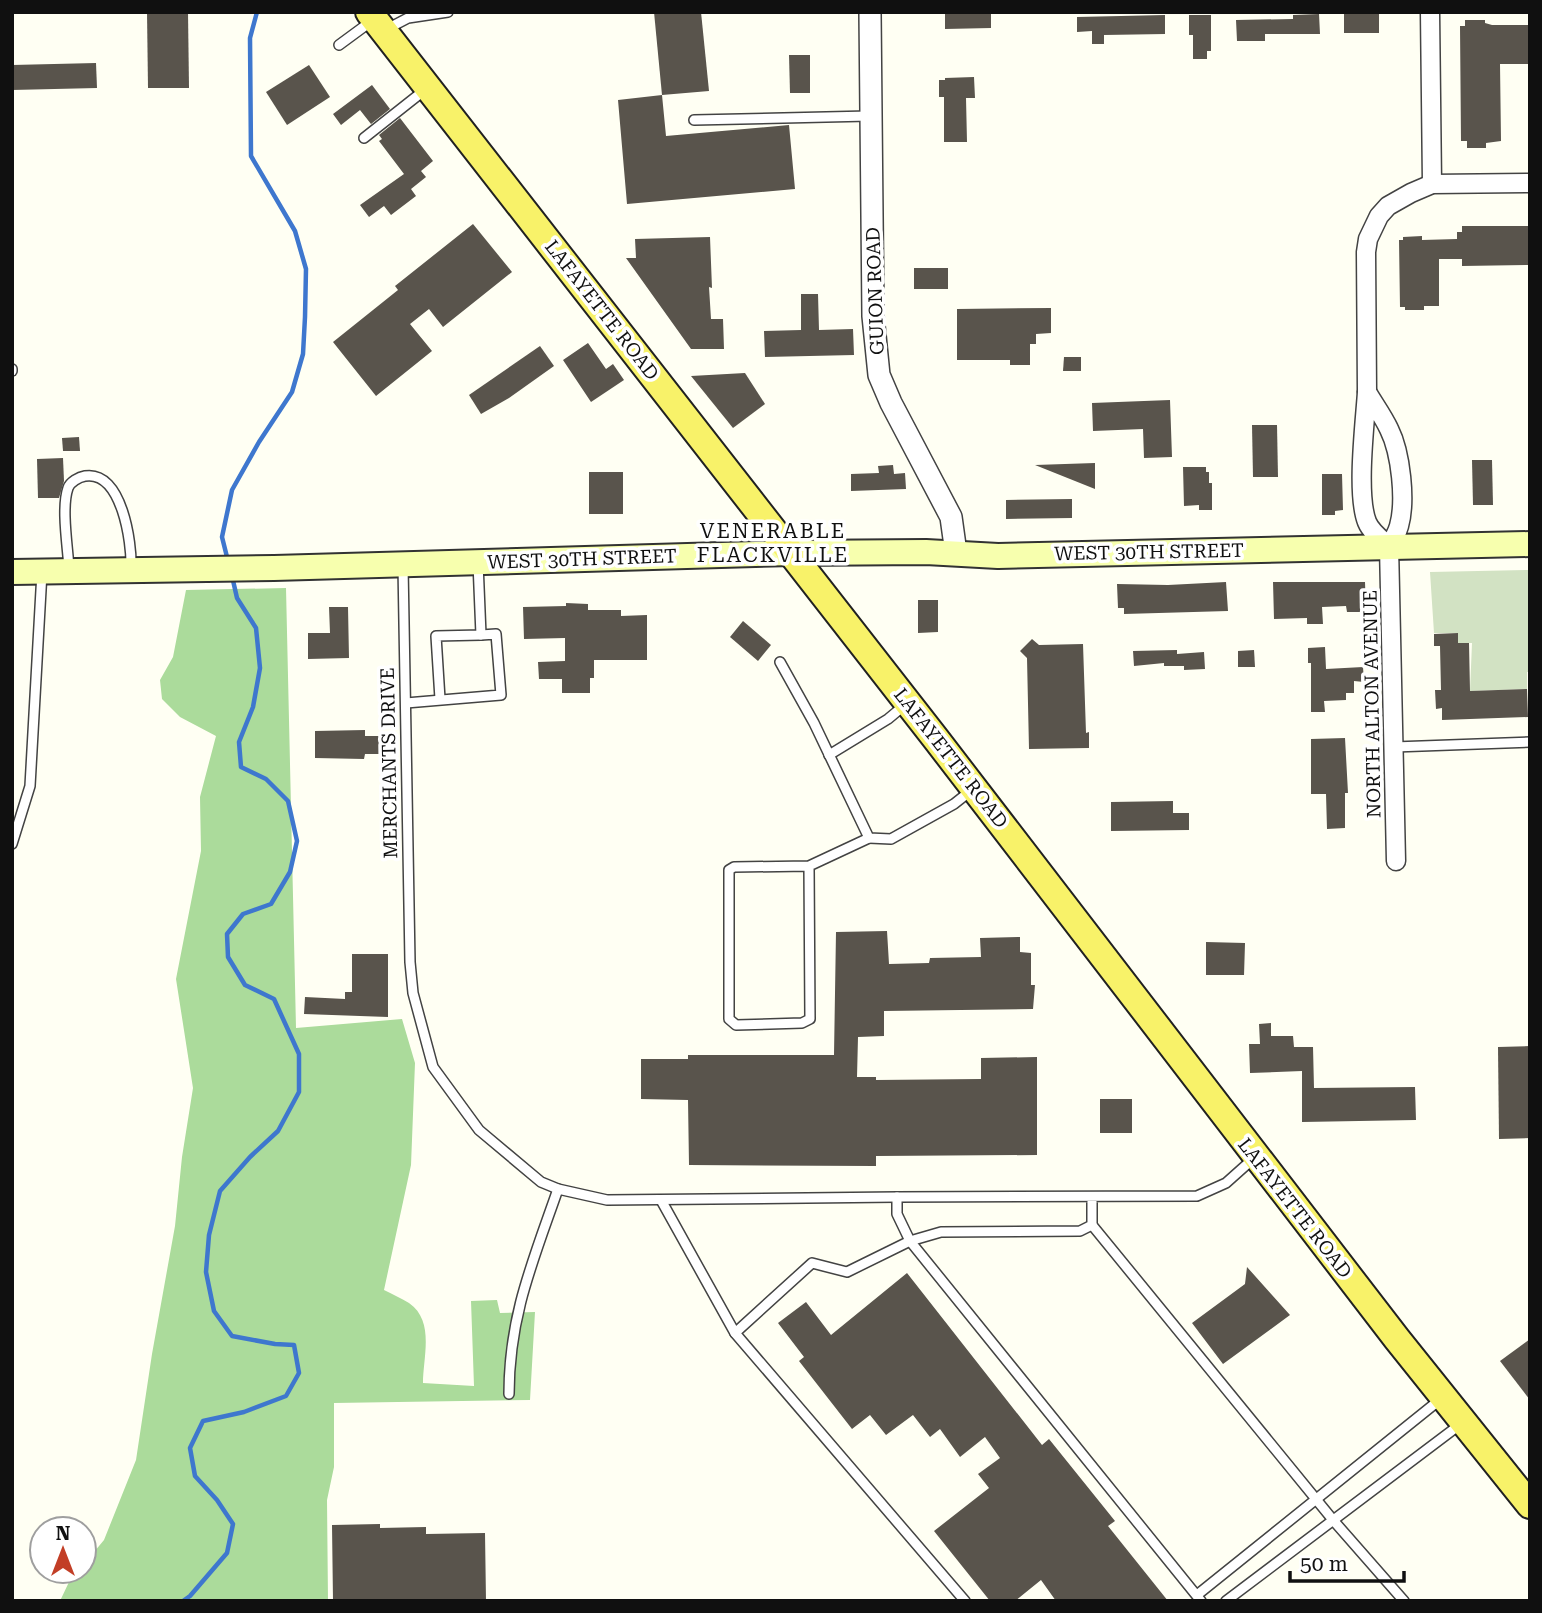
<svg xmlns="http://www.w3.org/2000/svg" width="1542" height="1613" viewBox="0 0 1542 1613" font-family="'Roboto Serif',serif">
<rect width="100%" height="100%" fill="#fffff3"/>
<path fill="#abdb9b" d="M286,588L296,1028L402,1019L415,1063L411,1165L384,1290C392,1294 401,1298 409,1303C435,1321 423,1357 423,1383L474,1386L471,1301L497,1300L500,1313L535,1312L530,1400L334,1403V1467L327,1500L328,1601H60L69,1582L78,1571H84V1564L104,1540L136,1460L152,1354L175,1226L182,1157L193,1088L176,979L201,851L200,797L216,736L180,717L162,699L160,680L173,657L186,590Z"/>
<polygon fill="#d2e2c3" points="1530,570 1530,672 1527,672 1527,689 1470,691 1472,643 1458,643 1457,633 1434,633 1430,572"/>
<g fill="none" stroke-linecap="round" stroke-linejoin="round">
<g stroke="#3e77ce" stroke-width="4.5">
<polyline points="228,561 222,537 232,490 259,442 292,392 303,354 305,317 306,269 295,231 251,156 250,38 257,12"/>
<polyline points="183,1601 190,1596 227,1553 233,1524 217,1500 195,1476 190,1448 203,1421 244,1412 286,1396 299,1373 294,1345 275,1344 232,1336 214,1311 206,1272 209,1235 220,1191 250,1157 278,1131 299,1092 299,1054 274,999 245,985 228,957 227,934 243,914 271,904 290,872 297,841 288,801 266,779 241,767 239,742 253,707 260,668 256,628 237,598 232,576"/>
</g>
</g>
<g fill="#59544c">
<polygon points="147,12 188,12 189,88 148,88"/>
<polygon points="654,12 701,12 709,91 662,95"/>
<polygon points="945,12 991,14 991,28 945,29"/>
<rect x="1344" y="12" width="35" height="21"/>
<polygon points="1319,14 1320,34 1265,34 1265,41 1237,41 1236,20 1293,19 1293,15"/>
<polygon points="1165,15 1165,34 1104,35 1104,44 1092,44 1092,31 1077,32 1077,17"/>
<polygon points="1189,15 1211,15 1211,51 1207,51 1207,59 1193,59 1193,35 1189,35"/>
<polygon points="1465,20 1485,20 1485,23 1492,25 1530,25 1530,64 1500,64 1501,141 1486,143 1486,148 1467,148 1467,141 1461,141 1460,26 1465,26"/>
<polygon points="789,55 810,55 810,93 790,93"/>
<polygon points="96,63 97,88 12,90 12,65"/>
<polygon points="309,65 330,97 287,125 266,92"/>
<polygon points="974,77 975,98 966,98 967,142 944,142 944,97 939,97 939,80 945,80 945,78"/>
<polygon points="372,85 390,109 371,124 360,110 341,125 333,114"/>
<polygon points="662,95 666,136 789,125 795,189 627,204 618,100"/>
<polygon points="400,118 433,161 421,171 426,177 411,189 416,196 391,215 384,206 369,217 360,205 404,174 379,141 382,139 379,135"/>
<polygon points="473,224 512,272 443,327 429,309 410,324 432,351 376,396 333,342 398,290 395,286"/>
<polygon points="1462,226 1530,226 1530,265 1462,266 1462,259 1439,259 1439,306 1424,306 1424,310 1405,310 1405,307 1400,307 1399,240 1403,240 1403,237 1422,236 1422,240 1457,239 1457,232 1462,232"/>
<polygon points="710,237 712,288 709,287 711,319 723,319 724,349 691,349 626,258 636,258 635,239"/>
<rect x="914" y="268" width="34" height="21"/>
<polygon points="801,294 818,294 819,330 853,329 854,355 765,357 764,331 801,330"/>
<polygon points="1051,308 1051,333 1036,334 1036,344 1030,344 1030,365 1010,365 1010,360 957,360 957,309"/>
<polygon points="588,343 606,369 613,364 624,380 591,402 563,360"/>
<polygon points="540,346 554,366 509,398 481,414 469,395"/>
<polygon points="1064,357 1081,357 1081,371 1063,371"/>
<polygon points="745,373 765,404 733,428 691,376"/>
<polygon points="1170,400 1172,457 1144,458 1143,429 1093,431 1092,403"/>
<polygon points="1252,425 1277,425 1278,477 1253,477"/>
<polygon points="79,437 80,451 63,451 62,438"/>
<polygon points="63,458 64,481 59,498 38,498 37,459"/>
<polygon points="1472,460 1492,460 1493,505 1473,505"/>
<polygon points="1095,463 1095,489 1035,465"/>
<polygon points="893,465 894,474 905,473 906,489 851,491 851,474 879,473 878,466"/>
<polygon points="1183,467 1206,467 1206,472 1209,472 1209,483 1212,483 1212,510 1199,510 1199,505 1184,506"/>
<rect x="589" y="472" width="34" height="42"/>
<polygon points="1322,474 1342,474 1343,510 1335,511 1335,515 1322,515"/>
<polygon points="1072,499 1072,518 1006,519 1006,500"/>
<polygon points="1226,582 1228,611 1124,614 1124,608 1118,608 1117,584 1168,585"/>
<polygon points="1273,582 1365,582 1366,612 1347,612 1346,606 1322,607 1323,624 1307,624 1307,618 1274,619"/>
<polygon points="918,600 938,600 938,632 918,633"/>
<polygon points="566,603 588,604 588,610 621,610 621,616 647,615 647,660 594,660 594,678 590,678 590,693 562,693 562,679 539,679 538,662 565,661 565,638 524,639 523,607 566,606"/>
<polygon points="329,607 348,607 349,658 308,659 308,633 330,633"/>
<polygon points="743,621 771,645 758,661 730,637"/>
<polygon points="1458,633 1458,643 1469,643 1470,691 1527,689 1528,717 1442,720 1442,708 1436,709 1435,690 1441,690 1440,646 1434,646 1434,634"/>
<polygon points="1032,639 1039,645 1083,644 1086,733 1089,732 1089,748 1029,749 1027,658 1020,651"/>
<polygon points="1325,647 1326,669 1363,667 1364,682 1354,681 1354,693 1346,693 1346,700 1324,701 1325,712 1311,712 1311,663 1308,663 1308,648"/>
<polygon points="1177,650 1177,654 1204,652 1205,669 1184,670 1184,666 1164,666 1164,663 1134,666 1133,651"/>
<polygon points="1254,650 1255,667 1238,667 1238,651"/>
<polygon points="365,730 365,736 380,736 379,754 365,754 364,759 315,758 315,731"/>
<polygon points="1345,738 1348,793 1345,793 1345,828 1327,829 1326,794 1311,794 1311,739"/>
<polygon points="1173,801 1173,813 1189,813 1189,830 1111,831 1111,802"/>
<polygon points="887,931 889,964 929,963 930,958 981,957 980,938 1020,937 1020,952 1031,953 1031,985 1035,985 1033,1009 884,1011 884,1036 858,1037 857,1077 876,1077 876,1080 981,1079 981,1058 1037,1057 1037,1155 876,1156 876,1166 689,1165 688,1100 641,1099 641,1059 688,1059 688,1055 834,1055 836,932"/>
<polygon points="1206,942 1245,943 1244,975 1206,975"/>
<polygon points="352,954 388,954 388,1017 304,1014 305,997 345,999 345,992 352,992"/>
<polygon points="1271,1023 1271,1036 1293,1036 1294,1047 1313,1047 1314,1088 1415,1087 1416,1120 1302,1122 1302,1071 1250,1073 1249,1044 1260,1044 1259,1024"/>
<polygon points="1530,1046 1530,1138 1499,1139 1498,1047"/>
<rect x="1100" y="1099" width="32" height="34"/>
<polygon points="1247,1267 1290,1315 1223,1364 1192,1323 1245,1284"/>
<polygon points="907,1273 1042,1445 1049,1439 1115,1521 1108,1526 1168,1601 1056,1601 1041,1580 1015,1601 990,1601 934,1531 989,1488 978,1474 1000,1458 985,1437 960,1457 940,1429 930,1437 913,1415 886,1435 870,1415 852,1429 799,1361 804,1357 778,1323 806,1302 831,1335"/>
<polygon points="1530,1339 1530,1400 1500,1361"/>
<polygon points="380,1524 380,1528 426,1527 426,1534 485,1533 486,1601 333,1601 332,1525"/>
</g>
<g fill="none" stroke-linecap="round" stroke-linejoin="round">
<g stroke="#434343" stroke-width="12">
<g id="service">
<polyline points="385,30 408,18 448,12"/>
<polyline points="339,45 373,20"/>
<polyline points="694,120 869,116"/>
<polyline points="364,138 426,89"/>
<polyline points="12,369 12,371"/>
<polyline points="403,566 410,962 413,993 433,1067 479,1130 541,1182 558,1189 607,1200 897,1197"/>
<path d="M69,569C68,548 61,508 68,488C70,482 79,477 85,476C122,470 132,543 131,568"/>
<polyline points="780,662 814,723 869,838 891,839 954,804 973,789"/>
<polyline points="440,699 436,636 481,635 478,563"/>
<polyline points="406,703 501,695 496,634 481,635"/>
<polyline points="1394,747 1530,742"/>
<polyline points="829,755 888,719 906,704"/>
<polyline points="12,844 30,786 42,572"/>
<polyline points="809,866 810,1019 802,1023 736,1025 729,1019 729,870 734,867 809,866 869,838"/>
<polyline points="1092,1197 1092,1225 1080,1231 941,1232 910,1241 897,1214 897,1197 1197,1196 1226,1183 1254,1158"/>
<polyline points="661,1200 735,1333"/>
<polyline points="1092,1225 1333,1520 1404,1601"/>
<path d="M509,1394C509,1316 533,1261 558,1189"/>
<polyline points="1197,1595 1442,1398"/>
<polyline points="965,1601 735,1333 812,1263 847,1272 910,1241 1201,1601"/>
<polyline points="1226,1601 1462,1423"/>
</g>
</g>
<g stroke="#434343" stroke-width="21">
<g id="minor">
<polyline points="1430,12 1432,184"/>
<polyline points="1367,392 1366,252 1368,239 1379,216 1388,206 1411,193 1432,184 1530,183"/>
<path d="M1389,546C1381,539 1371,532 1367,522C1356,494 1365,423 1367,392C1374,404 1383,416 1389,429C1401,453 1406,501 1399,526C1397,533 1393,540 1389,546L1396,861"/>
</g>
</g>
<g stroke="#434343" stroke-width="24">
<polyline id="tertiary" points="870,12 873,316 879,375 891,403 951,517 956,553"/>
</g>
<g stroke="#323232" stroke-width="28">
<polyline id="secondary" points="12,572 274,568 792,553 926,552 998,556 1530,544"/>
</g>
<g stroke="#212121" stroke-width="30">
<polyline id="primary" points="369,12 936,739 1397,1339 1530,1505"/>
</g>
<use href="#service" stroke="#fff" stroke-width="9"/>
<use href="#minor" stroke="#fff" stroke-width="18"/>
<use href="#tertiary" stroke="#fff" stroke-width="21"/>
<use href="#secondary" stroke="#f7ffae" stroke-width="24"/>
<use href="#primary" stroke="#f8f269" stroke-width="26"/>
</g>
<g text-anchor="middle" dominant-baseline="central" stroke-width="7" stroke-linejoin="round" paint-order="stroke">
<g font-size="19" fill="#101010" stroke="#fff">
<text transform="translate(875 291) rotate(-92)">GUION ROAD</text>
<text transform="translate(602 310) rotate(52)">LAFAYETTE ROAD</text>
<text transform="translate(1149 552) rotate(-1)">WEST 30TH STREET</text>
<text transform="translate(582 559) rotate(-2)">WEST 30TH STREET</text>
<text transform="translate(1372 704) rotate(-91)">NORTH ALTON AVENUE</text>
<text transform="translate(951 758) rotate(52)">LAFAYETTE ROAD</text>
<text transform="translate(389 763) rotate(-91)">MERCHANTS DRIVE</text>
<text transform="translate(1295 1208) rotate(52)">LAFAYETTE ROAD</text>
</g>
<g font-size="21" letter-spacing="2" fill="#101010" stroke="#fff">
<text x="773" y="531">VENERABLE<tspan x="773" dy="24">FLACKVILLE</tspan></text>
</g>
</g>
<rect width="1542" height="1613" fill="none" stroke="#101010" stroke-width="28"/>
<g transform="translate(63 1550)"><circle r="33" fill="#ffffff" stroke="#9f9f9f" stroke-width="2"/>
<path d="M0-5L12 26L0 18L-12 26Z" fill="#c23e26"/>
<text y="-10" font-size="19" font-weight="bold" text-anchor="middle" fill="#101010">N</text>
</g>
<path d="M1290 1571v10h114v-10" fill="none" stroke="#101010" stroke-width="3.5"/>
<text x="1300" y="1571" font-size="21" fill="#101010" stroke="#ffffff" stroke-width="5" paint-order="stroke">50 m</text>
</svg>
